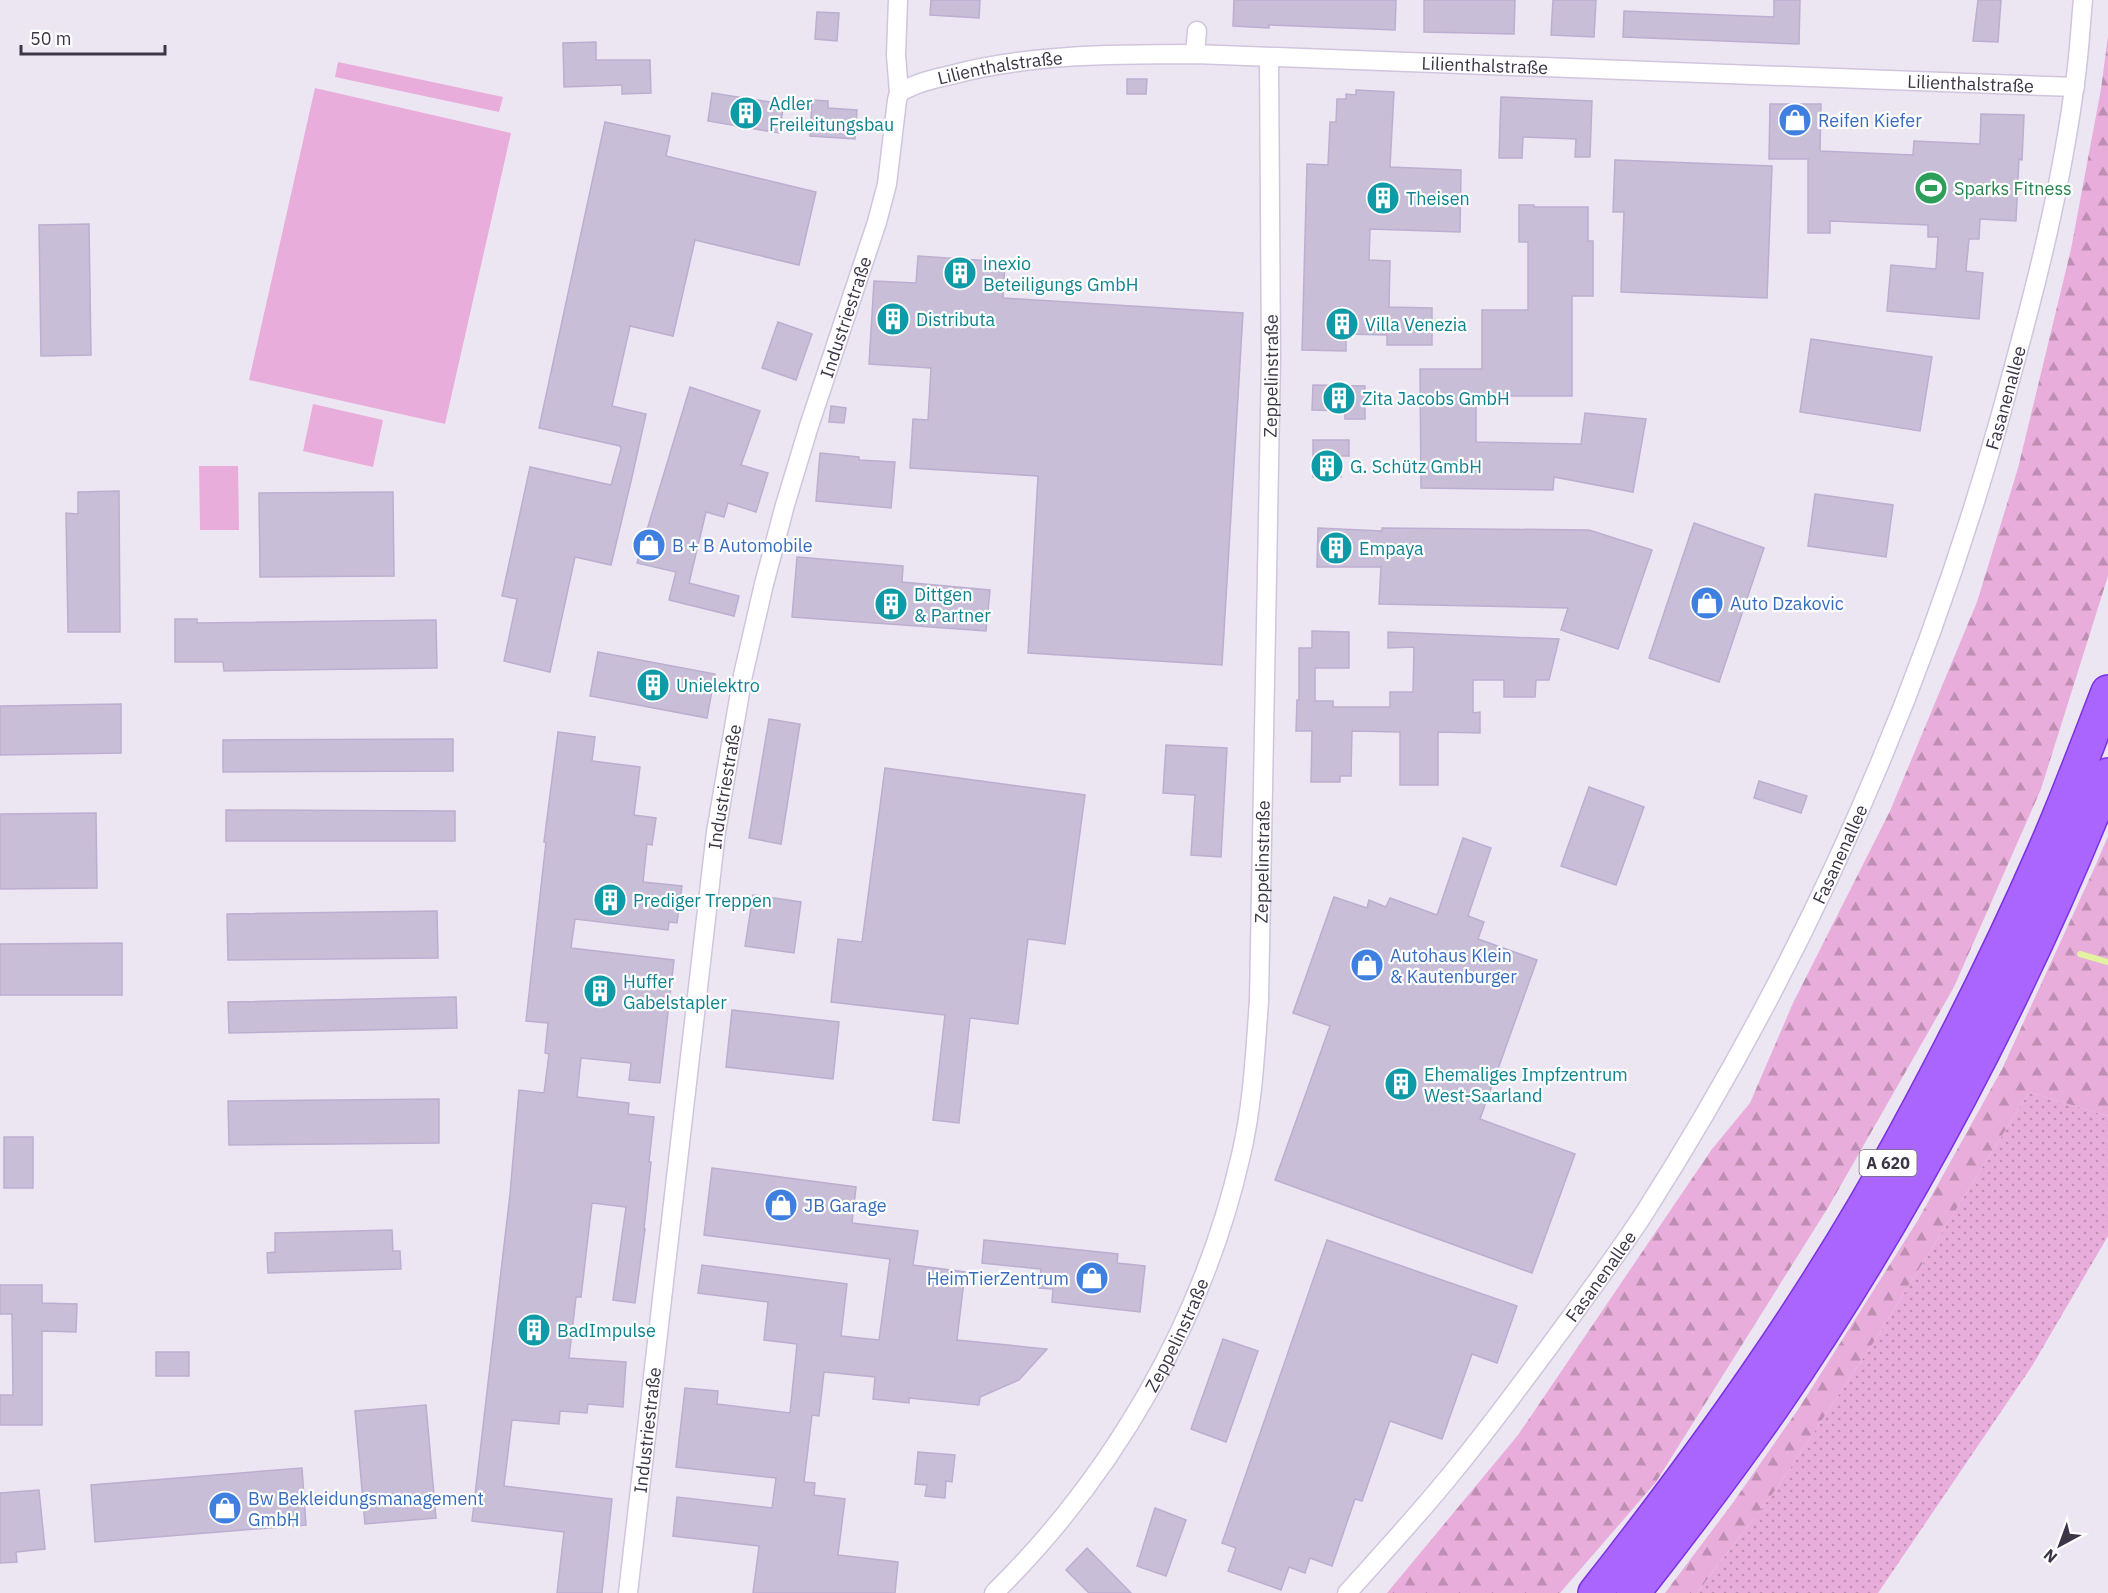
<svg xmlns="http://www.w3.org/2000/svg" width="2108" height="1593" viewBox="0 0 2108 1593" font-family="'IBM Plex Sans',sans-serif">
<defs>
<pattern id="grass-dots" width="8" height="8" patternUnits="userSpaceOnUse" patternTransform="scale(1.5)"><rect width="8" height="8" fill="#e9addb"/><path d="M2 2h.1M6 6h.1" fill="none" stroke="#be8eb3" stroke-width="1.8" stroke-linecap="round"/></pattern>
<pattern id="forest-firs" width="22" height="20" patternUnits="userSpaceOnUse" patternTransform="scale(1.5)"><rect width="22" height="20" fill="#e9addb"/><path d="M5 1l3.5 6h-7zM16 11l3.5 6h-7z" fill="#be8eb3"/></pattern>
</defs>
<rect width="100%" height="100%" fill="#ece6f3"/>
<polygon fill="url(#grass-dots)" points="2029,1092 2108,1116 2108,1236 2032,1366 1878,1593 1697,1593 1779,1485 1875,1340"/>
<g fill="url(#forest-firs)">
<polygon points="2108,36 2108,576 2041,789 1954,987 1829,1206 1656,1482 1560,1593 1387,1593 1518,1435 1712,1149 1750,1103 1793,1003 1890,811 1977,602 2018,468 2071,249 2101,89"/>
<polygon points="2108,836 2108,1116 2029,1092 1875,1340 1779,1485 1697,1593 1665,1593 1732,1504 1799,1408 1918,1220 2002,1069 2094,869"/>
</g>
<g fill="#e9addb">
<polygon points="338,62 503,97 499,112 335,77"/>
<polygon points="315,88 511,133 445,424 249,380"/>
<polygon points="313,404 383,420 373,467 303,451"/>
<polygon points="199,466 238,466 239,530 200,530"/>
</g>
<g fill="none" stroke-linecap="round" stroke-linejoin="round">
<polyline stroke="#e2f2a0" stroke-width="6" points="2080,954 2108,962"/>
</g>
<g fill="#c8bed8" stroke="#bcaed0" stroke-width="1.5">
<polygon points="931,0 980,0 979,18 930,15"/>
<polygon points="1234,0 1396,0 1395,30 1269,25 1269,28 1233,26"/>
<polygon points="1424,0 1515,0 1514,34 1424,32"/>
<polygon points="1553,0 1596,0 1594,37 1551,35"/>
<polygon points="1774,0 1800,0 1799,44 1623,37 1624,11 1774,17"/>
<polygon points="1978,0 2001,0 1998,42 1973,41"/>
<polygon points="817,12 839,13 837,41 815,39"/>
<polygon points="596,42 596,60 650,60 651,93 622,94 622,85 564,87 563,43"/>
<polygon points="1127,79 1147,79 1146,94 1127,94"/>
<polygon points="1356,90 1394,92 1390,167 1461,170 1460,232 1370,229 1369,260 1390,261 1389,307 1432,308 1432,345 1387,345 1387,335 1346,334 1346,351 1302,350 1307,164 1328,165 1330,122 1336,122 1337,99 1346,99 1346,94 1356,95"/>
<polygon points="712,93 784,104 779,133 708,121"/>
<polygon points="1501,97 1592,101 1590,157 1575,157 1576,139 1523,137 1522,158 1499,158"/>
<polygon points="812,100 828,101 828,108 857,110 855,139 810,136"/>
<polygon points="1770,104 1821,104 1820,151 1913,155 1914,141 1980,144 1981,114 2024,115 2022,160 2019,159 2016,221 1980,219 1979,239 1969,239 1966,271 1983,273 1979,319 1887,311 1891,265 1936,269 1938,237 1928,237 1928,225 1830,221 1830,233 1808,233 1808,159 1769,159"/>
<polygon points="605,122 670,136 666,156 816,192 799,265 695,240 673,336 630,326 612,406 646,414 632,477 611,565 575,557 550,672 504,661 517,599 502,596 530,467 611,485 621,449 620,446 539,428"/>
<polygon points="1615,160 1772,166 1767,298 1621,292 1624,212 1613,212"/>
<polygon points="1519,205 1534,205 1534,207 1588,207 1588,241 1593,241 1593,296 1572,296 1572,396 1476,396 1476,442 1581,444 1585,413 1646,419 1633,492 1554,477 1553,490 1421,488 1420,369 1482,369 1482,310 1528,310 1528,242 1519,242"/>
<polygon points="89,224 91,355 41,356 39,225"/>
<polygon points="918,256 1005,262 1003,298 1243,313 1222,665 1028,653 1038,476 910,468 913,419 928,420 931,368 869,364 874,281 916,283"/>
<polygon points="778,322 812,334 796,380 762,368"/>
<polygon points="1811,339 1932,357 1920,431 1800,412"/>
<polygon points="1313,385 1365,386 1365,419 1345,419 1345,411 1312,410"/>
<polygon points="690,387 760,411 741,465 768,473 756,512 728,503 724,517 706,512 689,583 739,596 734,616 669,600 676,572 637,563"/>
<polygon points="831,406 846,408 844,423 829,422"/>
<polygon points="1313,440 1349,440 1349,456 1341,456 1341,477 1313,477"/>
<polygon points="820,453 859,457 859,460 895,462 891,508 816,501"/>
<polygon points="119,491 120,632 68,632 66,513 78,514 78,492"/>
<polygon points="393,492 394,576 260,577 259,493"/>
<polygon points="1815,494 1893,505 1886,557 1808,546"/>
<polygon points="1694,523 1764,548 1719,682 1649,658"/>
<polygon points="1318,528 1382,531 1382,528 1589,530 1652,550 1618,649 1561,630 1568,608 1379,604 1381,567 1317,567"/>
<polygon points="797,557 903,566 902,582 990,590 986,631 792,617"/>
<polygon points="175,619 197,619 197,623 436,620 437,668 224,671 223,662 175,662"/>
<polygon points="1312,631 1349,632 1349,668 1315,668 1315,701 1333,701 1333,707 1390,707 1390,692 1413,692 1414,647 1388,648 1388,632 1559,639 1549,680 1536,680 1535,697 1504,697 1504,680 1473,680 1473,713 1480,712 1480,733 1438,732 1438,785 1400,785 1400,732 1352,731 1351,776 1340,776 1340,782 1311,782 1312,731 1296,731 1297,700 1299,700 1299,648 1312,648"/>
<polygon points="598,652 715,674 707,718 590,696"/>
<polygon points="121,704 121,753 0,755 0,706"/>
<polygon points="769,719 800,724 781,844 749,838"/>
<polygon points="558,732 595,737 592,761 640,767 634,815 656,818 652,845 647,844 643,882 682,886 677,923 669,922 668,930 575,919 571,948 674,960 660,1083 629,1080 631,1063 581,1058 577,1097 629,1103 628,1114 654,1117 649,1162 651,1162 644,1229 645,1229 635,1303 613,1300 626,1207 592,1203 581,1297 576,1297 569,1358 626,1362 623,1407 588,1404 587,1413 560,1411 559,1424 512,1420 504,1486 612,1499 602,1593 557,1593 564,1532 472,1521 510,1194 519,1090 544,1093 549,1054 545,1053 548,1023 526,1021 546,842 544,842"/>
<polygon points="453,739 453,771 223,772 223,740"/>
<polygon points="1166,745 1227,748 1221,857 1191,855 1195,795 1163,793"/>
<polygon points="885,768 1085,795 1065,944 1028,939 1018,1024 970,1018 959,1123 933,1120 945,1015 831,1002 838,939 862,942"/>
<polygon points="1759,781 1807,796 1801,813 1754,798"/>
<polygon points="1589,787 1644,807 1616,885 1561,866"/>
<polygon points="226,810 455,811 455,841 226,841"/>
<polygon points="96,813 97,888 0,889 0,814"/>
<polygon points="1463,838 1491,848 1468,916 1484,922 1478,939 1537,960 1480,1119 1575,1154 1532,1273 1275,1180 1330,1026 1293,1013 1334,897 1367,908 1369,900 1386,907 1390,898 1437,915"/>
<polygon points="753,895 801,902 794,953 745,946"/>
<polygon points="437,911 438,958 228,960 227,914"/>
<polygon points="122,943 122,995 0,995 0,944"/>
<polygon points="456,997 457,1028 229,1033 228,1002"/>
<polygon points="732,1010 839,1022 833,1079 726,1067"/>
<polygon points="439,1099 439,1143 229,1145 228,1101"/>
<rect x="4" y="1137" width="29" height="51"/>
<polygon points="712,1168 856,1187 852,1223 918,1231 913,1265 965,1272 957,1340 1047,1349 1019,1380 980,1397 979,1405 909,1398 909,1403 873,1399 875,1377 824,1372 819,1416 812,1415 804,1482 815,1483 814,1495 845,1499 838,1555 898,1562 895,1593 753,1593 759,1546 673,1536 677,1497 772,1508 776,1478 676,1467 685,1388 718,1391 717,1404 790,1413 797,1344 764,1340 768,1302 698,1293 702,1265 847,1284 841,1336 879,1340 890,1259 704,1235"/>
<polygon points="392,1230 393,1251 400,1251 401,1269 268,1273 267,1253 275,1252 275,1233"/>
<polygon points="984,1240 1118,1254 1117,1263 1145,1266 1140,1312 1052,1302 1053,1289 1039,1288 1041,1269 982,1263"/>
<polygon points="1327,1240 1517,1306 1497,1363 1472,1354 1442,1439 1390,1421 1362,1501 1355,1499 1332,1566 1310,1558 1305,1573 1289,1567 1281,1590 1228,1571 1236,1548 1222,1543"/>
<polygon points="0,1285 42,1285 42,1303 77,1304 76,1332 42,1331 42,1425 0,1425 0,1395 13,1395 12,1314 0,1314"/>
<polygon points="1223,1339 1258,1351 1226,1442 1191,1429"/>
<rect x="156" y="1352" width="33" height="24"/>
<polygon points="426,1405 436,1518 365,1524 355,1411"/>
<polygon points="918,1452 955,1455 952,1482 946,1481 945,1498 925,1496 927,1485 915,1484"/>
<polygon points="302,1468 306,1525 95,1542 91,1485"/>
<polygon points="39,1490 45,1549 16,1552 17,1562 0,1563 0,1493"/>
<polygon points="1155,1508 1186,1520 1166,1576 1137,1566"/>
<polygon points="1087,1548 1131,1593 1089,1593 1066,1570"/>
</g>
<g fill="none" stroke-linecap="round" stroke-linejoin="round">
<g stroke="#d0c5dd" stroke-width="21">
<g id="street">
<polyline points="1195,54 1197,31"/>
<path id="s1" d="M899,93C915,83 933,79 951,75C1030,54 1113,54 1195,54L2075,87"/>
<path id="s2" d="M628,1593L716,832L743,675L764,584L785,505L809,426L877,222L887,184L897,100L899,93L896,55L898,0"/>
<path id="s3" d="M994,1593C1114,1475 1204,1319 1241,1155C1253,1104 1255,1053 1259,1001L1271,358L1269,58"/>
<path id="s4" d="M1347,1593C1383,1553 1420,1513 1453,1472C1489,1428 1523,1382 1557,1336C1587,1295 1617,1255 1645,1212C1801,967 1920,701 1999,421C2029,312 2059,202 2074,89C2079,60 2080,30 2083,0"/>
</g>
</g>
<g stroke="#7b32e1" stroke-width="36">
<g id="highway">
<path d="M1595,1593C1709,1448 1817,1297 1905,1134C1955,1042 2002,948 2044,852C2067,800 2087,746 2108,692"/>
<path d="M1633,1593C1681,1532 1728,1470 1773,1406C1906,1213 2022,993 2108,775"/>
</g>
</g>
<use href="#street" stroke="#fff" stroke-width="18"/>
<use href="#highway" stroke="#ab65ff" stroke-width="33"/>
</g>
<defs>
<g id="building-disc" transform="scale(1.725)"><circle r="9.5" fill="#0f9aa8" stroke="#fff"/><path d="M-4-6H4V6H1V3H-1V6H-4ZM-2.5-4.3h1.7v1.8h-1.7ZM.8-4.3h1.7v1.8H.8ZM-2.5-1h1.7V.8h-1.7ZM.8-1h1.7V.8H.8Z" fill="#fff"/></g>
<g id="shop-disc" transform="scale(1.725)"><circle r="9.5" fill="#3f7fe0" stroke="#fff"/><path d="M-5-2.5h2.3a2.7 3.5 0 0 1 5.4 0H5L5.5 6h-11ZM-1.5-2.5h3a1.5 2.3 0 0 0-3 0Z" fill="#fff"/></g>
<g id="stadium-disc" transform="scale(1.725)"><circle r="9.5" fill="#2e9e5b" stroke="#fff"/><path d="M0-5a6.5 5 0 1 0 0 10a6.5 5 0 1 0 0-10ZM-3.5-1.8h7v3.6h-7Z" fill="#fff"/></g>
</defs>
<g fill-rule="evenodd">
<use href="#building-disc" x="746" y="113"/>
<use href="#shop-disc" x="1795" y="120"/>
<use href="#stadium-disc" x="1931" y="188"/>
<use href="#building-disc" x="1383" y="198"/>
<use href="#building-disc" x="960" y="273"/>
<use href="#building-disc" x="893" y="319"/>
<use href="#building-disc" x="1342" y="324"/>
<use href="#building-disc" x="1339" y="398"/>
<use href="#building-disc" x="1327" y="466"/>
<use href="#shop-disc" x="649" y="545"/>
<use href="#building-disc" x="1336" y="548"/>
<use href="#shop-disc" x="1707" y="603"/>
<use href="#building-disc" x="891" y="604"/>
<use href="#building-disc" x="653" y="685"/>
<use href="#building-disc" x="610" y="900"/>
<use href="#shop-disc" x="1367" y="965"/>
<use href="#building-disc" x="600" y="991"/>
<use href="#building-disc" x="1401" y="1084"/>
<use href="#shop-disc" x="781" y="1205"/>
<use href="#shop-disc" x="1092" y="1278"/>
<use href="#building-disc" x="534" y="1330"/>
<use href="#shop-disc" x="225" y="1508"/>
</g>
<g text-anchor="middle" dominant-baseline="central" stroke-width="4.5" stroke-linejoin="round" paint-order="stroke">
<rect fill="#fff" stroke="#76727e" stroke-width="1.5" x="1859.5" y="1150" width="57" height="26" rx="4.5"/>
<g font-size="16" font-weight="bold" fill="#3c3546">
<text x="1888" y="1163">A 620</text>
</g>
<g font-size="18" fill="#3c3546" stroke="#fff">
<text stroke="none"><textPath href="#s1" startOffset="591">Lilienthalstraße</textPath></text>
<text stroke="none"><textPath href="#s1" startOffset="105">Lilienthalstraße</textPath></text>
<text stroke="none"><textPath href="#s1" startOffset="1077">Lilienthalstraße</textPath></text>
<text stroke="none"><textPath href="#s2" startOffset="1298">Industriestraße</textPath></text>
<text stroke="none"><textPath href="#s3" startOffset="1290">Zeppelinstraße</textPath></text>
<text stroke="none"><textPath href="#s4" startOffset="1378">Fasanenallee</textPath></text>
<text stroke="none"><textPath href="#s2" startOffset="812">Industriestraße</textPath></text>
<text stroke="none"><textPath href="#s4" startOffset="892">Fasanenallee</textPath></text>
<text stroke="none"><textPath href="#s3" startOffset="804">Zeppelinstraße</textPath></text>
<text stroke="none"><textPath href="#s4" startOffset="406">Fasanenallee</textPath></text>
<text stroke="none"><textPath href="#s3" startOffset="318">Zeppelinstraße</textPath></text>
<text stroke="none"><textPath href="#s2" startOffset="164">Industriestraße</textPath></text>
</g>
<g font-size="18" fill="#0d838f" stroke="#fff" text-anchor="start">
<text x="769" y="103">Adler<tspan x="769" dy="21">Freileitungsbau</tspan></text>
<text x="1406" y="198">Theisen</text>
<text x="983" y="263">inexio<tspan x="983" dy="21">Beteiligungs GmbH</tspan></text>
<text x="916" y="319">Distributa</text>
<text x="1365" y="324">Villa Venezia</text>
<text x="1362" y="398">Zita Jacobs GmbH</text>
<text x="1350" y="466">G. Schütz GmbH</text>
<text x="1359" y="548">Empaya</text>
<text x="914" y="594">Dittgen<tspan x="914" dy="21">&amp; Partner</tspan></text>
<text x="676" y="685">Unielektro</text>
<text x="633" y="900">Prediger Treppen</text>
<text x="623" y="981">Huffer<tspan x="623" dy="21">Gabelstapler</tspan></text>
<text x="1424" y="1074">Ehemaliges Impfzentrum<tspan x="1424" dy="21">West-Saarland</tspan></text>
<text x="557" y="1330">BadImpulse</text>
</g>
<g font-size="18" fill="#366cbe" stroke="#fff" text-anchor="start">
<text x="1818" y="120">Reifen Kiefer</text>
<text x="672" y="545">B + B Automobile</text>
<text x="1730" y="603">Auto Dzakovic</text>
<text x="1390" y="955">Autohaus Klein<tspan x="1390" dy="21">&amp; Kautenburger</tspan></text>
<text x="804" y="1205">JB Garage</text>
<text x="1069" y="1278" text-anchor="end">HeimTierZentrum</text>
<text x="248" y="1498">Bw Bekleidungsmanagement<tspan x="248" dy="21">GmbH</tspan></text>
</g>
<g font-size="18" fill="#27864d" stroke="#fff" text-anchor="start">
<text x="1954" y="188">Sparks Fitness</text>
</g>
</g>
<g transform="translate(2060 1545) rotate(221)" stroke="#ffffff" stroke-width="4.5" paint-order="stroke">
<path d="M0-4.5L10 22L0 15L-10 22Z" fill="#3c3546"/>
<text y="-9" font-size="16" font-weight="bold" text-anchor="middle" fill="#3c3546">N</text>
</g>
<path d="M21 45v9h144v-9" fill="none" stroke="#3c3546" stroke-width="3"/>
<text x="30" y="45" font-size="18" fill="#3c3546" stroke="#ffffff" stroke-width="4.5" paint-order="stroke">50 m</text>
</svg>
